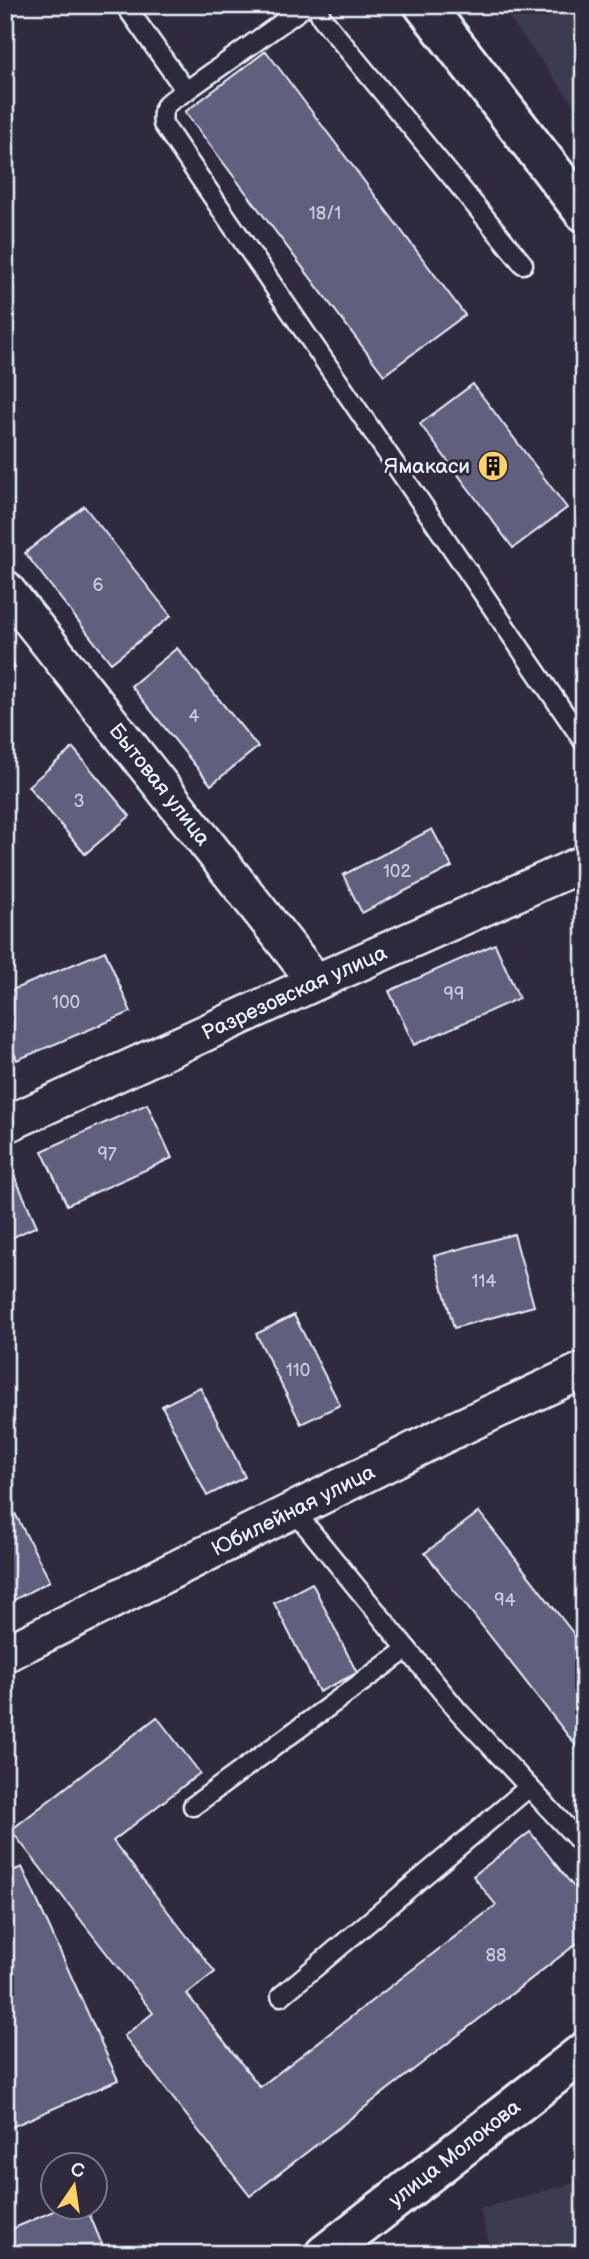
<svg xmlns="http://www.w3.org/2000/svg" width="589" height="2259" viewBox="0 0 589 2259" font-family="'Balsamiq Sans',sans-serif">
<rect width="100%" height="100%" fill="#2f2a3d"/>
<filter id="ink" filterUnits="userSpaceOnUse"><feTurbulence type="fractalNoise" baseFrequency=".0143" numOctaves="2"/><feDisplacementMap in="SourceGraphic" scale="14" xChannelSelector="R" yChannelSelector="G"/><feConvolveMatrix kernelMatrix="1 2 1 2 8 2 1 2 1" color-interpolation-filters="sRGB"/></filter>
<g filter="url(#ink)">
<g fill="#3e3a50">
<polygon points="499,5 584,5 584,118"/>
<polygon points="584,2180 584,2254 492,2254 480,2209"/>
</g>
<g fill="#615f7d" stroke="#e8f1f8" stroke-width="2">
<polygon points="266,51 465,315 384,375 185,112"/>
<polygon points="473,384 567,508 513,548 420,424"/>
<polygon points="84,506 171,616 111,663 25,553"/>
<polygon points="177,648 258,747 211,785 131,686"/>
<polygon points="5,656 15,667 5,676"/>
<polygon points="73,748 130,816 85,854 28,786"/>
<polygon points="432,829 452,867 362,913 343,875"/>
<polygon points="495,944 519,998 414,1045 389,991"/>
<polygon points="105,951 131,1012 17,1060 5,1032 5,993"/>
<polygon points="147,1104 172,1158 67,1205 42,1151"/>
<polygon points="13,1173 37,1226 5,1241 5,1176"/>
<polygon points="514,1234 534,1306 454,1328 434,1256"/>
<polygon points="294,1315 340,1405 301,1424 256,1334"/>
<polygon points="200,1387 245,1477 207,1496 162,1406"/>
<polygon points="5,1494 50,1581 12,1601 5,1587"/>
<polygon points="479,1512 584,1647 584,1756 425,1553"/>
<polygon points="312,1583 357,1673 319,1692 274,1603"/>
<polygon points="157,1717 200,1773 113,1841 215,1972 187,1994 260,2087 496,1905 473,1876 530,1832 584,1900 584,1938 250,2196 124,2036 153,2013 11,1830"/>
<polygon points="22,1867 118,2080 5,2130 5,1874"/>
<polygon points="65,2206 86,2206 106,2254 5,2254 5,2232"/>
</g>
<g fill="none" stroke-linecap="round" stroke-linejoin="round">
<g stroke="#e8f1f8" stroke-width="23">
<g id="service">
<path d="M125,5L186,91C170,102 160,103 163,124L584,742"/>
<polyline points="316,5 322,18 523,264"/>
<polyline points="186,91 307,5"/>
<polyline points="294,1511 458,1711 584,1846"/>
<polyline points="193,1806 407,1649"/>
<polyline points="281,1996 528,1788"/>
</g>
</g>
<g stroke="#e8f1f8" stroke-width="40">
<g id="minor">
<path id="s1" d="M5,588L316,982"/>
<path id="s2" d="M5,1125L316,982L584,863"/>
<path id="s3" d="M5,1654L448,1433L584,1370"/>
</g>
</g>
<g stroke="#e8f1f8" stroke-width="44">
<g id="tertiary">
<path id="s4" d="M325,2254L584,2052"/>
</g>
</g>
<g stroke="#e8f1f8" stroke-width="44">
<polyline id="secondary" points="424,5 584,212"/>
</g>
<use href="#service" stroke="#2f2a3d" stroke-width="18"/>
<use href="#minor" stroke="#2f2a3d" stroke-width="35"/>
<use href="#tertiary" stroke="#2f2a3d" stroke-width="38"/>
<use href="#secondary" stroke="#2f2a3d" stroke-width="38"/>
</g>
</g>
<defs>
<g id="building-disc" transform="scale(1.575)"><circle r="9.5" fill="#ffd166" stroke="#2f2a3d"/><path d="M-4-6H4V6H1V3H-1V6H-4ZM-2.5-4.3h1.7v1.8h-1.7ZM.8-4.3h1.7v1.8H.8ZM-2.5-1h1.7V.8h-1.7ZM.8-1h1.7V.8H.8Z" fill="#111"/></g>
</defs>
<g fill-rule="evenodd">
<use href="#building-disc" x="493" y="466"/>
</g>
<g text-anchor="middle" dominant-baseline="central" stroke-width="6" stroke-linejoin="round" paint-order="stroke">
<g font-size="18" fill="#c6ccd9">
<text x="325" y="213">18/1</text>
<text x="98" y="585">6</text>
<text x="194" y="716">4</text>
<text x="79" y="801">3</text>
<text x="397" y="871">102</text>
<text x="454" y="994">99</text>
<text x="66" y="1002">100</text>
<text x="107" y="1154">97</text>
<text x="484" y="1281">114</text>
<text x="298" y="1370">110</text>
<text x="505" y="1600">94</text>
<text x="496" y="1955">88</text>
</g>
<g font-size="21" fill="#e8f1f8" stroke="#2f2a3d" text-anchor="end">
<text x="470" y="466">Ямакаси</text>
</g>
<g font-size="21" fill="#e8f1f8" stroke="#2f2a3d">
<text stroke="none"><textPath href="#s1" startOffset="250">Бытовая улица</textPath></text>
<text stroke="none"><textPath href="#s2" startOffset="318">Разрезовская улица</textPath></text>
<text stroke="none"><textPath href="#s3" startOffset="322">Юбилейная улица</textPath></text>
<text stroke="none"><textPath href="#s4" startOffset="164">улица Молокова</textPath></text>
</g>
</g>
<rect width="589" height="2259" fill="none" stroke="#2f2a3d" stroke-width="28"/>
<rect x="14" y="14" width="561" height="2231" fill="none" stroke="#e8f1f8" stroke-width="2.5" filter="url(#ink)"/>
<g transform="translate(74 2186) rotate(13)"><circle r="33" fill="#2f2a3d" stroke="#797a88" stroke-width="2"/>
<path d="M0-5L12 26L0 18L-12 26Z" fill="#ffd166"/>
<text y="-10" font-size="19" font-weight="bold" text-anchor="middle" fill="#e8f1f8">С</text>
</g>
</svg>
